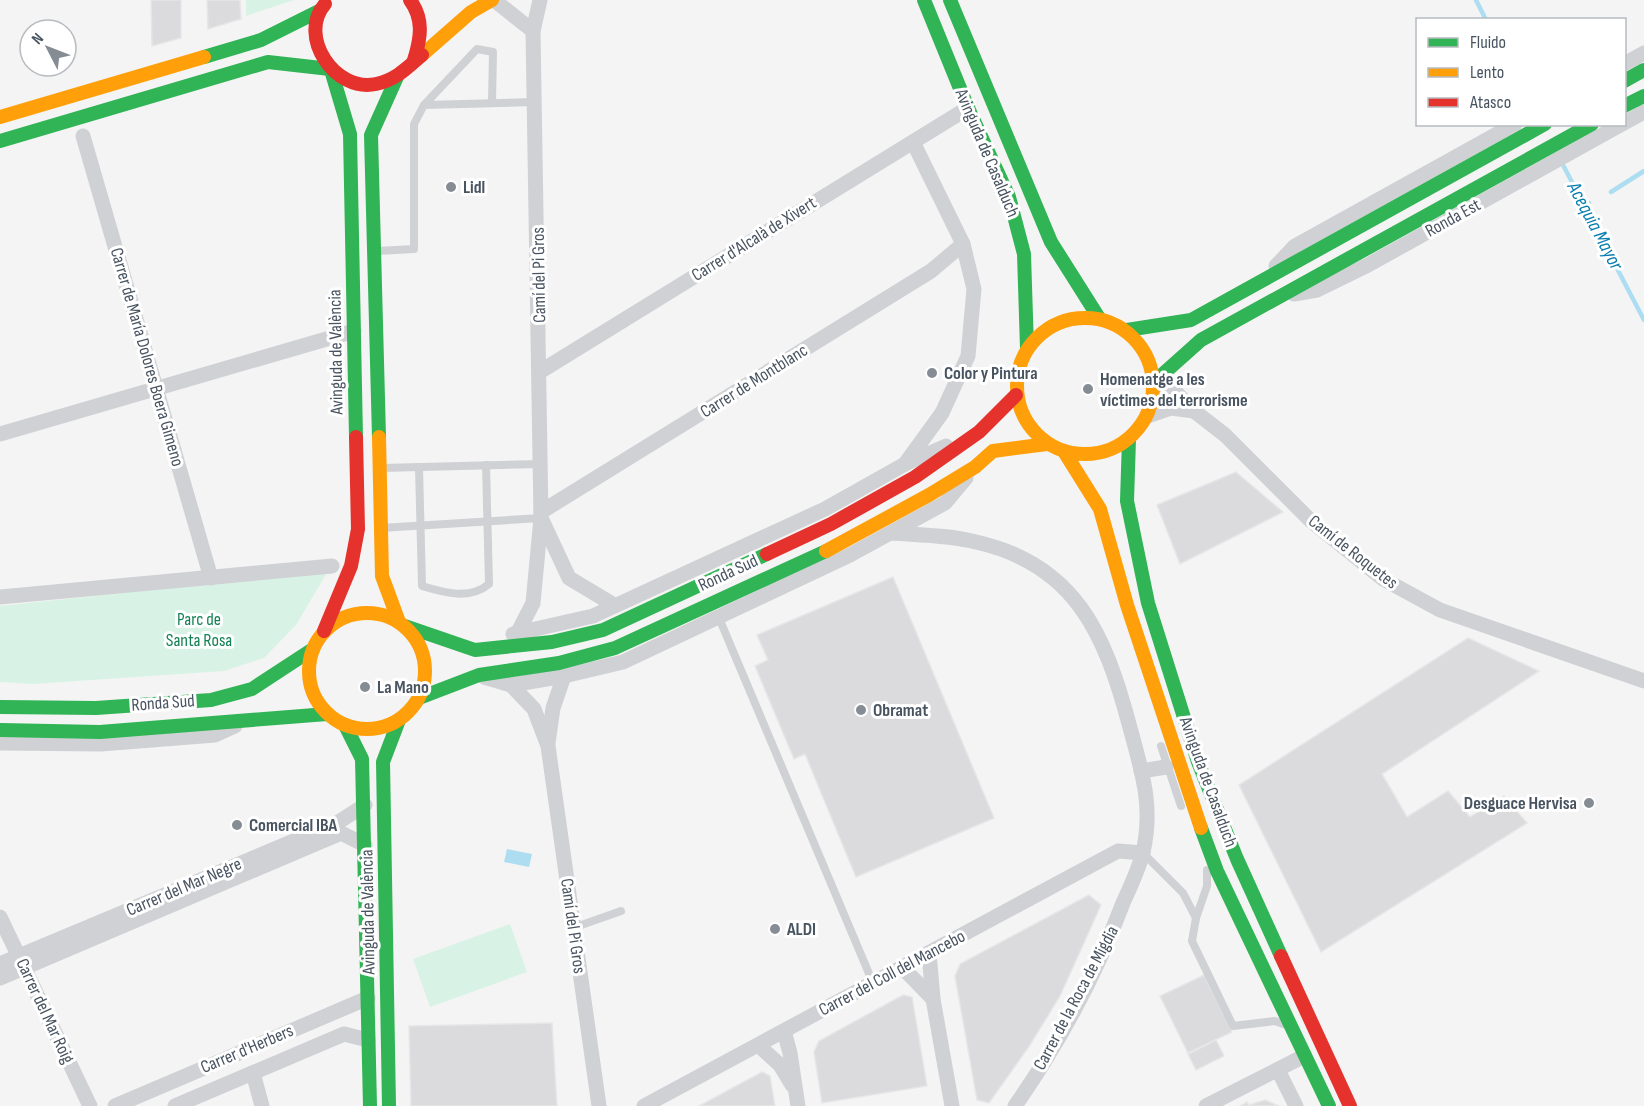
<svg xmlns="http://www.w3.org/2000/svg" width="1644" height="1106" viewBox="0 0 1644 1106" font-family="'Sofia Sans Condensed',sans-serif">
<rect width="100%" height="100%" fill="#f4f4f4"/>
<g fill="#d8f3e5">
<polygon points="246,0 294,0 246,16"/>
<polygon points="328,571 296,625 264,658 224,671 33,684 0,682 0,606"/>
<polygon points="510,924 527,972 430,1007 413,959"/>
</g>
<polygon fill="#acddf1" points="507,849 532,854 529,867 504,862"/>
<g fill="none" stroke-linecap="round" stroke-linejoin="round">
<g stroke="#acddf1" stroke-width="4.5">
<polyline points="1476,0 1486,20"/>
<polyline points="1563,165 1644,320"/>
<polyline points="1611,192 1644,171"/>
<polyline points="1580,208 1589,203"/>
</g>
</g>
<g fill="#dbdbdd" stroke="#e5e6e7" stroke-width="1.5">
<polygon points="151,0 181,0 181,38 152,46"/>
<polygon points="207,0 240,0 241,19 208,29"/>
<polygon points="1236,472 1283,512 1180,564 1157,505"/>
<polygon points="893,577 994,818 856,877 805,754 794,759 755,666 768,660 757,635"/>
<polygon points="1468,638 1539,671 1382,774 1407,817 1448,791 1470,817 1504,796 1527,823 1321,952 1239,785"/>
<polygon points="1089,895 1101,905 1060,996 1030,1045 989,1103 977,1100 955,976 960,964"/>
<polygon points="1204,975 1232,1032 1188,1053 1160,996"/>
<polygon points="903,995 912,997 927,1086 822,1103 814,1052 819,1041"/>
<polygon points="552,1023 557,1106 411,1106 409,1026"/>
<polygon points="1216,1040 1224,1056 1196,1070 1188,1054"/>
<polygon points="762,1072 770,1076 775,1106 699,1106"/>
<polygon points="1265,1100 1279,1106 1240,1106 1247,1102 1249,1105"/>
</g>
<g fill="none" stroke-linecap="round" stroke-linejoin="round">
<g stroke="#cfd1d4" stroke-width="8">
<polyline points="424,105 477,49 493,52 492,103"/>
<polyline points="377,251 414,249 414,124 424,105 535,102"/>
<path d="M419,467L422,586C445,593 470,600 489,584L486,465"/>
<polyline points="381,468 541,464"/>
<polyline points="381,528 541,518"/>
<polyline points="719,618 873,983"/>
<polyline points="1161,746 1181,806"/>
<polyline points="1143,853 1183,893 1196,918"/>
<polyline points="1207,870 1207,886 1196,918 1192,941 1233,1026 1275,1021 1283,1024"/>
<polyline points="573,928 621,911"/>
</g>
<g stroke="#cfd1d4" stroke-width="15">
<polyline points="494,0 533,31"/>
<polyline points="1624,64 1644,53"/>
<polyline points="1624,123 1644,112"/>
<polyline points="83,136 211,578"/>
<polyline points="1276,266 1295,246 1515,124"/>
<polyline points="1294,294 1317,290 1368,265 1622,124"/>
<polyline points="541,371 968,108"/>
<polyline points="1154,383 1171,387 1194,411 1225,435 1311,521 1383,579 1440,610 1644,681"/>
<polyline points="1148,416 1171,408 1194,411"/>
<polyline points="0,434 354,331"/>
<polyline points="905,464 942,413 968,356 974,289 963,244 913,142"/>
<polyline points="541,512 931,271 963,244"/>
<polyline points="541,518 569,578 614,605"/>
<path d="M891,533C919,535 949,535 976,542C1075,564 1105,634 1129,724C1141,769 1154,805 1143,852C1139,869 1130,887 1123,903C1096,975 1059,1043 1015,1106"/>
<polyline points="0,597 332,566"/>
<polyline points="518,632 533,603 541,518 533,31 540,0"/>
<polyline points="513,634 593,616 825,509 905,464 946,446"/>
<polyline points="484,677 511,685 564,676 623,662 850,555 945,503 966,478"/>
<polyline points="511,685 534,709 548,746 599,1106"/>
<polyline points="0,743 101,744 215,735 235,726"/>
<polyline points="548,743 553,708 564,676"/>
<polyline points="1141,771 1166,767"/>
<polyline points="0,917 90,1106"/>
<polyline points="929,953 933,999 952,1106"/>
<polyline points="0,964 337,823 365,805"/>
<polyline points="902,967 933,999"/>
<polyline points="0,978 341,833 365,845"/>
<polyline points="784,1031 790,1053 798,1106"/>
<polyline points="758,1045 780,1065 792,1085"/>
<polyline points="1278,1070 1296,1106"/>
<polyline points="253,1073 262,1106"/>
<polyline points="115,1106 368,998"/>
<polyline points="175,1106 344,1034 368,1040"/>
<polyline points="644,1106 1118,851 1143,853"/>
<polyline points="1206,1106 1304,1056"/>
</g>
<g stroke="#30b455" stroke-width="14">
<polyline points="924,0 968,108 1009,197 1024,254 1027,348"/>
<polyline points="950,0 1051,242 1099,318"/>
<polyline points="204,57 261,40 319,11"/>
<polyline points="331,70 350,134 356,437"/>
<polyline points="1624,81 1644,70"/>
<polyline points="1624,106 1644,96"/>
<polyline points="0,141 268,62 330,69"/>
<polyline points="1127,330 1191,320 1545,124"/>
<polyline points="1154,382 1201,340 1592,124"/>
<polyline points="379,437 371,135 397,77"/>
<polyline points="1129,439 1127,501 1148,603 1198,762 1237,859 1281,956"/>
<polyline points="405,626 475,650 552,642 603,630 767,554"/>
<polyline points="419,698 479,675 559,663 615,648 826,551"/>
<polyline points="0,707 96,708 211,700 252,689 313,649"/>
<polyline points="345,725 362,759 370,1106"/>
<polyline points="0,730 100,732 327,714"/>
<polyline points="1201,828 1217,871 1329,1106"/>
<polyline points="389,1106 383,762 399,720"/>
</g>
<g stroke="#ff9f0a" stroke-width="14">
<polyline points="422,55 471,12 492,0"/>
<polyline points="0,117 204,57"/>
<circle cx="1085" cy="386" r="68"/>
<polyline points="379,437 382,576 399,622"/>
<polyline points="1065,453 1100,509 1127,605 1201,828"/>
<polyline points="826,551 929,495 975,467 993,451 1047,444"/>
<circle cx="367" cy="671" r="58"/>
</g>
<g stroke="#e5322d" stroke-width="14">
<path d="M410,0C424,19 421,38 414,60"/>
<path d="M325,4C297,36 335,93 376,84C396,80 408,67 422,55"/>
<polyline points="767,554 831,524 915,477 979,432 1016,395"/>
<polyline points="324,631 351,566 358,529 356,437"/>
<polyline points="1281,956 1350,1106"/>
</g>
</g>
<g fill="#858c94" stroke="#fff" stroke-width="2">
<circle cx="451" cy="187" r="6"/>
<circle cx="932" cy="373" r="6"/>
<circle cx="1088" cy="389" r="6"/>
<circle cx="365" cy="687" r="6"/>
<circle cx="861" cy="710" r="6"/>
<circle cx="1589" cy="803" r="6"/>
<circle cx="237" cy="825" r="6"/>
<circle cx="775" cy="929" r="6"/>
</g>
<g text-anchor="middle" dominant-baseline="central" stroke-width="6" stroke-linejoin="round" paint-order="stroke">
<g font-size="18" fill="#495461" stroke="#fff">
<text transform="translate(987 153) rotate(67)">Avinguda de Casalduch</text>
<text transform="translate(1453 218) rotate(-29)">Ronda Est</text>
<text transform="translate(754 239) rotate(-32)">Carrer d'Alcalà de Xivert</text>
<text transform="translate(539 275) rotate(-91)">Camí del Pi Gros</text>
<text transform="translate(336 352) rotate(-91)">Avinguda de València</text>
<text transform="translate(147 357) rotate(74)">Carrer de María Dolores Boera Gimeno</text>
<text transform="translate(754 381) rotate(-32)">Carrer de Montblanc</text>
<text transform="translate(1353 552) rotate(38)">Camí de Roquetes</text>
<text transform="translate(728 573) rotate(-25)">Ronda Sud</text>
<text transform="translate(163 703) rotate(-4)">Ronda Sud</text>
<text transform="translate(1208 782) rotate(70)">Avinguda de Casalduch</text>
<text transform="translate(184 887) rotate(-23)">Carrer del Mar Negre</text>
<text transform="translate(368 912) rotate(-91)">Avinguda de València</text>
<text transform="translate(573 926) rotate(82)">Camí del Pi Gros</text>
<text transform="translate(892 973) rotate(-28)">Carrer del Coll del Mancebo</text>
<text transform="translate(1076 998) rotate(-62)">Carrer de la Roca de Migdia</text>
<text transform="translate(45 1011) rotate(65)">Carrer del Mar Roig</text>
<text transform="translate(247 1049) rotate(-23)">Carrer d'Herbers</text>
</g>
<g font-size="18" font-weight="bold" fill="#495461" stroke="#fff" text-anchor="start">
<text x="463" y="187">Lidl</text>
<text x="944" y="373">Color y Pintura</text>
<text x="1100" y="379">Homenatge a les<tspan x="1100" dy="21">víctimes del terrorisme</tspan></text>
<text x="377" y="687">La Mano</text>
<text x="873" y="710">Obramat</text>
<text x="1577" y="803" text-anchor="end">Desguace Hervisa</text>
<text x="249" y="825">Comercial IBA</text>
<text x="787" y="929">ALDI</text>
</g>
<g font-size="18" fill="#148254" stroke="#fff">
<text x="199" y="619">Parc de<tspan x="199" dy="21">Santa Rosa</tspan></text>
</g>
<g font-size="20" font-style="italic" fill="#087daf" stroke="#fff">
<text transform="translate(1595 226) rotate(62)">Acequia Mayor</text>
</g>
</g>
<rect x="1416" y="18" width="210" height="108" fill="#ffffff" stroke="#b6bbc0" stroke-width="1.5"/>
<rect x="1428" y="38" width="30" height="9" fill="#30b455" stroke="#b6bbc0" stroke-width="1.5"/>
<text x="1470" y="48" font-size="18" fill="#495461">Fluido</text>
<rect x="1428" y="68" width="30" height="9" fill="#ff9f0a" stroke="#b6bbc0" stroke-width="1.5"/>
<text x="1470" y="78" font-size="18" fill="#495461">Lento</text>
<rect x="1428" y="98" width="30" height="9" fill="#e5322d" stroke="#b6bbc0" stroke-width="1.5"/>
<text x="1470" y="108" font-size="18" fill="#495461">Atasco</text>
<g transform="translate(48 48) rotate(312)"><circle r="28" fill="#ffffff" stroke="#b6bbc0" stroke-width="1.5"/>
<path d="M0-4.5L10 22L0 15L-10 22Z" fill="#858c94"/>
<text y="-9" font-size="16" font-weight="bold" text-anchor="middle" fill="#495461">N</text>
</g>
</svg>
